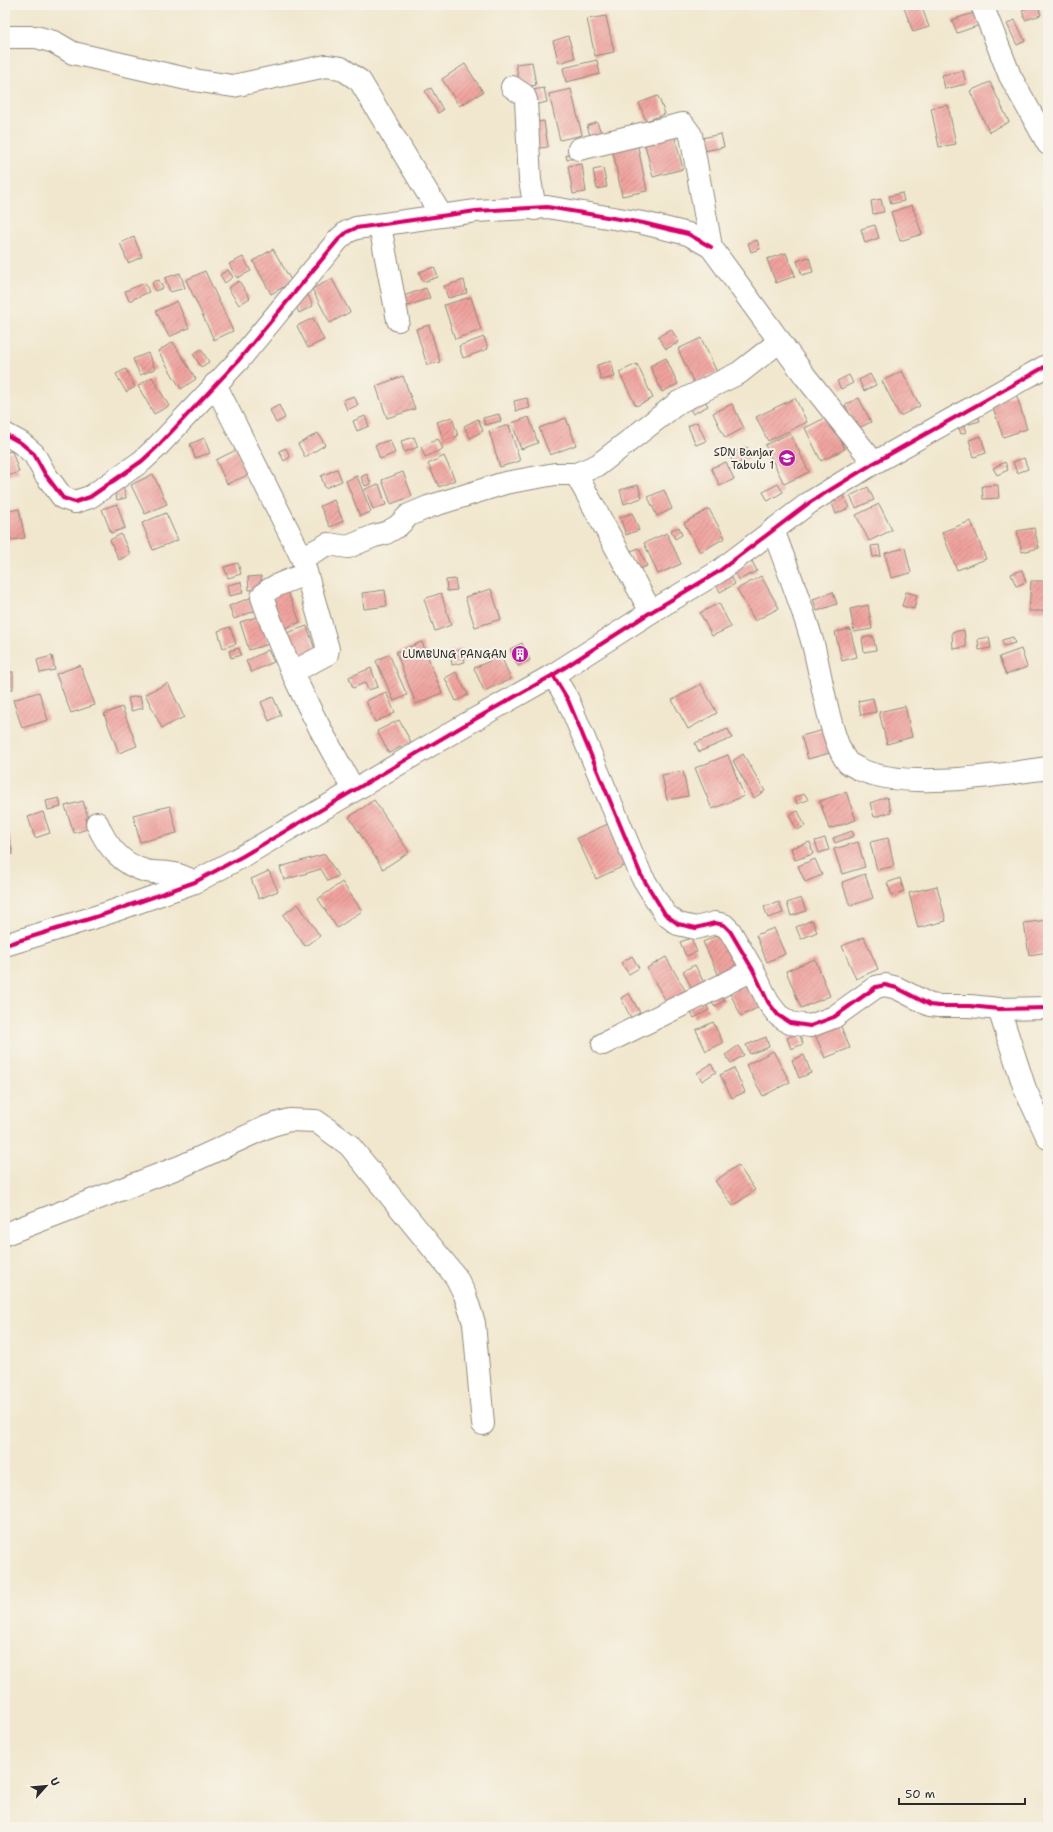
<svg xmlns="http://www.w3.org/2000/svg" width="1053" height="1832" viewBox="0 0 1053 1832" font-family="'Shantell Sans',sans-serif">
<defs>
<pattern id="building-hatch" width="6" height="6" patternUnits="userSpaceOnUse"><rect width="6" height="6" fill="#f0a29e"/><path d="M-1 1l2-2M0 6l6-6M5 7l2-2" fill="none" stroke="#c38481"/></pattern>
</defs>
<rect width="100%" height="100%" fill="#f7f3e8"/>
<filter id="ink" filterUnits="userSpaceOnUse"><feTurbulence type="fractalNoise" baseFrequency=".025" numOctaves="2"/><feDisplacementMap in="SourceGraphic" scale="8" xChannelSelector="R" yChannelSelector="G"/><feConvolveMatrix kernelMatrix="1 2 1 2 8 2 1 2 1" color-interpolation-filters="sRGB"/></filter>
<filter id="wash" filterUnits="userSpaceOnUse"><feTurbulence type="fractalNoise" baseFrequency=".012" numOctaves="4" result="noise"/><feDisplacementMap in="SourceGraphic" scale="16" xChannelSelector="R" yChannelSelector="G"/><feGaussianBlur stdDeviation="0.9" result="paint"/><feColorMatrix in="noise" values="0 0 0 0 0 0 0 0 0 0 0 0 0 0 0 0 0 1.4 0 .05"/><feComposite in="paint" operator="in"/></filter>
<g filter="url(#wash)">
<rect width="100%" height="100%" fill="#f1e7ce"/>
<g id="blocks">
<g fill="url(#building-hatch)">
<polygon points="912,5 921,5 929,27 913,32 904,8"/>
<polygon points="1038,5 1041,15 1025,20 1022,10"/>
<polygon points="976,12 980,25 957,33 952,20"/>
<polygon points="606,16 614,52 595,56 587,19"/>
<polygon points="1015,20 1025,41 1017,45 1007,24"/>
<polygon points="568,36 575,58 559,63 553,41"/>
<polygon points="597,60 600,74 566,82 563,68"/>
<polygon points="532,62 536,85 520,88 516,64"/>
<polygon points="465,64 483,92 459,106 442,79"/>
<polygon points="963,71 966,84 945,89 942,75"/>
<polygon points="990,82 1009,122 989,132 970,91"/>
<polygon points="431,88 443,110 438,113 425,91"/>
<polygon points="544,88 547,102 535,105 532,90"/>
<polygon points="571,89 582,135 560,140 549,94"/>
<polygon points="658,96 665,114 646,121 639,103"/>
<polygon points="948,105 956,144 939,147 931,108"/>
<polygon points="544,121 548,147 532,149 528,123"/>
<polygon points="597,122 602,135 591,138 587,126"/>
<polygon points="674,134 683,169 653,177 644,141"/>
<polygon points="721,134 724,147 704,151 702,138"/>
<polygon points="637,142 647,191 622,196 612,147"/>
<polygon points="584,151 585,156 567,160 566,155"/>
<polygon points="582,164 586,192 573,194 568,166"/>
<polygon points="603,168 607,187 597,189 593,170"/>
<polygon points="902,193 904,201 891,204 889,196"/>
<polygon points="881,199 884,212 873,214 871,201"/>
<polygon points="912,205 922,234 900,241 891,212"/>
<polygon points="875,225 879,238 865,243 861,229"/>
<polygon points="134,237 142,257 128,263 120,243"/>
<polygon points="757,240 760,249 751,252 748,243"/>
<polygon points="273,249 292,282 271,294 253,261"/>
<polygon points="786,253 795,276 776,283 767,259"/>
<polygon points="243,257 251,271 237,278 229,264"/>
<polygon points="809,257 813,272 802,275 797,261"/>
<polygon points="434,267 438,277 423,282 419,272"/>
<polygon points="228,270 233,277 225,283 220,275"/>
<polygon points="205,271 233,331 214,340 186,280"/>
<polygon points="180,273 185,288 170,292 165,278"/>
<polygon points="332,279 350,312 330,323 312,289"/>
<polygon points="159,280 163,288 155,291 152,282"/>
<polygon points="464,280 467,293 448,298 444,286"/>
<polygon points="239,281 250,298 239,305 228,288"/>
<polygon points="145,283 149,292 129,301 125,291"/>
<polygon points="426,288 430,298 405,307 401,297"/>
<polygon points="307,293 313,306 299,313 293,300"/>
<polygon points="471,297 481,330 455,339 444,305"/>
<polygon points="177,301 189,328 169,337 156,311"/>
<polygon points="313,318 324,340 308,348 297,326"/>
<polygon points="429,325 440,362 427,365 416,329"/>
<polygon points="671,329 679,342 666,349 658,337"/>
<polygon points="484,337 488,349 463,358 459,346"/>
<polygon points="701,338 717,372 694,383 678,349"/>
<polygon points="173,342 196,379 181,389 158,351"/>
<polygon points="201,349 209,362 201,367 193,354"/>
<polygon points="148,353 155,369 140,375 133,359"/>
<polygon points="666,358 678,384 662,392 650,366"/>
<polygon points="611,361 615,377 601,380 597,365"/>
<polygon points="637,364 653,398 636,406 619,372"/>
<polygon points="126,369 135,387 126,392 116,374"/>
<polygon points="902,371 920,406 900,416 882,381"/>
<polygon points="870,374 876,385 864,391 859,380"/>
<polygon points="849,375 853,383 841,389 837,381"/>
<polygon points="403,376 415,409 387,418 376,386"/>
<polygon points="152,377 169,406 154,414 138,386"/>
<polygon points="1016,394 1027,429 1003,437 991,402"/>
<polygon points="354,396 358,405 347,410 343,400"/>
<polygon points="702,396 708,406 693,414 687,404"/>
<polygon points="527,398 530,408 516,411 514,401"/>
<polygon points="795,398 807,422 768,441 756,417"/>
<polygon points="859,398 871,422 857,429 845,405"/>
<polygon points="732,404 744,428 725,438 713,413"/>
<polygon points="279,405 285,418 276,423 270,410"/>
<polygon points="977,412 980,421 969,424 967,416"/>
<polygon points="499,414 501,421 485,425 483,418"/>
<polygon points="365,416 369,426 357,431 353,421"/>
<polygon points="829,416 845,449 821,461 805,428"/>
<polygon points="452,417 458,436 444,441 437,422"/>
<polygon points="529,417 538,443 521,449 512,423"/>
<polygon points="566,418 576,445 550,455 539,428"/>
<polygon points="478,419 483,431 470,438 464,426"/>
<polygon points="962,421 966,432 961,434 957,423"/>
<polygon points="697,422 706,441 696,445 688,426"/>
<polygon points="509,425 520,461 500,467 489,431"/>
<polygon points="318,433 325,445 305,457 298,444"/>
<polygon points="790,433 809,472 784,484 765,445"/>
<polygon points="981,436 986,453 974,457 969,440"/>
<polygon points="414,437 418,447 404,452 401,441"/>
<polygon points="204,438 210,453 195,458 190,444"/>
<polygon points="438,439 443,449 425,457 421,447"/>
<polygon points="390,440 395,453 380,459 375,445"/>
<polygon points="747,447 752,457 734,465 729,454"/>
<polygon points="286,448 290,457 284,461 279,451"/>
<polygon points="236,450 248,475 227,484 216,460"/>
<polygon points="12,451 19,472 5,477 5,453"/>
<polygon points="444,456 455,480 439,487 428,464"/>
<polygon points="1024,458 1028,469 1017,473 1013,462"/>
<polygon points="726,462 734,479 720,486 711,468"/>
<polygon points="1005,462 1008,470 997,475 993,468"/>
<polygon points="337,469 342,481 325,488 321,476"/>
<polygon points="403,472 412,496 391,504 382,480"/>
<polygon points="153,474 167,504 145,514 131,485"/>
<polygon points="367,474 371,484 365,486 361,477"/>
<polygon points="357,476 371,512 360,516 346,481"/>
<polygon points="379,484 386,505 373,509 365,489"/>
<polygon points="778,484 783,492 768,501 763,492"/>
<polygon points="638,485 642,498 624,504 620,490"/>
<polygon points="998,485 999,498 983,499 982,486"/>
<polygon points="123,486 126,498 117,500 114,488"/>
<polygon points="868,487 874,500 856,508 850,496"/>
<polygon points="664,490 672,509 657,516 648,497"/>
<polygon points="842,493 849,508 836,514 830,498"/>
<polygon points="334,500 343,521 330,527 320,506"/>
<polygon points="117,504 125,528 111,533 102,509"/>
<polygon points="879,504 892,530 869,541 856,515"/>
<polygon points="19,509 25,538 6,541 5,512"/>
<polygon points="709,509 725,538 700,552 684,523"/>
<polygon points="166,513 178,540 153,550 142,523"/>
<polygon points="632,513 639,530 626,535 620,517"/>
<polygon points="971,521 986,559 957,570 942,532"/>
<polygon points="679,527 682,535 675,539 671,530"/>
<polygon points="1034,528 1039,548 1022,552 1017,531"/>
<polygon points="667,533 681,564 658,574 644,543"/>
<polygon points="121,534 130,554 119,560 110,540"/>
<polygon points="879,545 881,556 873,557 871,546"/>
<polygon points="639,548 647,566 639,569 631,551"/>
<polygon points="905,548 911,573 891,578 885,553"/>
<polygon points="752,561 757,571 739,580 734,570"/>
<polygon points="238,563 241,574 228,578 224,567"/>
<polygon points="1022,570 1026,582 1016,586 1011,574"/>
<polygon points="730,574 735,584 720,592 715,582"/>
<polygon points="261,576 262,589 249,590 248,577"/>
<polygon points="761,576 779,608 755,621 737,589"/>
<polygon points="455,579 457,590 447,591 446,580"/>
<polygon points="1031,581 1048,581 1048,611 1029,611"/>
<polygon points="241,582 243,593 229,596 227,585"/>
<polygon points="286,587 300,622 278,631 264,596"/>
<polygon points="491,589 501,619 475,627 465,597"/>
<polygon points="385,590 387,606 364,609 362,593"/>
<polygon points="833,592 837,604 817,611 813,599"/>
<polygon points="906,592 917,595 914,609 902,606"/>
<polygon points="441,593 451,625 435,631 424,599"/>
<polygon points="255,596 260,609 234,619 229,606"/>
<polygon points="719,603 731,627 712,636 700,613"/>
<polygon points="868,605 872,629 854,632 850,609"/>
<polygon points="260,616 269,644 249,650 240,622"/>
<polygon points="307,626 318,659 292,667 281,635"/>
<polygon points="230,627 236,644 223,648 218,631"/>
<polygon points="850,629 857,657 842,661 835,632"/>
<polygon points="964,630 966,647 953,649 952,632"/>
<polygon points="873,636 876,650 864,652 862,638"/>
<polygon points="989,637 991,648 979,650 978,639"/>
<polygon points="1013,637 1015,643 1004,646 1002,640"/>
<polygon points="422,642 442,693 416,704 396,652"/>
<polygon points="522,643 530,660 518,666 510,649"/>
<polygon points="239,648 241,655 231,658 229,651"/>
<polygon points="462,649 465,662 452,665 450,652"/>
<polygon points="1021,649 1027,667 1006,675 999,657"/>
<polygon points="268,650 274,662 251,672 246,661"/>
<polygon points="389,654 407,695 394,701 376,661"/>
<polygon points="52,656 55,670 40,673 37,660"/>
<polygon points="501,656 511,679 484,691 474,668"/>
<polygon points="80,665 95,705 71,713 56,674"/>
<polygon points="371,668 378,687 368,690 365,683 353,688 349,677"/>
<rect x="5" y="672" width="8" height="17"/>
<polygon points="456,672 468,695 456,701 445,678"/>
<polygon points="168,683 184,717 162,728 145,694"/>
<polygon points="701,684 717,713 688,729 672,700"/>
<polygon points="39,692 48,720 22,728 13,700"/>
<polygon points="386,692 395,713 375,722 366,701"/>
<polygon points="140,696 143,708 131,711 128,698"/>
<polygon points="273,697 281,715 269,721 261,702"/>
<polygon points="873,698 876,712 861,715 858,701"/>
<polygon points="905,706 912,737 887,744 879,712"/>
<polygon points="122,707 137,746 119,753 104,714"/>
<polygon points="399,720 411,742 389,753 377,731"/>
<polygon points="728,729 732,738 699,752 695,743"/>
<polygon points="824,730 830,753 808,759 801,736"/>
<polygon points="743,754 765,791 754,798 733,761"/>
<polygon points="728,755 744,796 712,809 695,768"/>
<polygon points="683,771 688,796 667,800 662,775"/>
<polygon points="846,792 856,820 829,829 820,801"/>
<polygon points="805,794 808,800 797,804 795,797"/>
<polygon points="887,797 891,812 874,817 870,803"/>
<polygon points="59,798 61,807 48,810 46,801"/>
<polygon points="374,800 409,852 383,869 349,817"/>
<polygon points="83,801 91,828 74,833 65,806"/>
<polygon points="170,806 177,833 140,842 133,815"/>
<polygon points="798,811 805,826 797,830 789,815"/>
<polygon points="43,812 50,833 35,838 28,817"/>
<polygon points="610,823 628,864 596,879 577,838"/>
<polygon points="852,831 854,836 835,843 833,838"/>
<polygon points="5,833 8,833 13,854 5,856"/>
<polygon points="825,838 829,850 819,853 815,841"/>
<polygon points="888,838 894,866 877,870 870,842"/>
<polygon points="810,842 813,854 795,860 791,848"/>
<polygon points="858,842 865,867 842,874 834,849"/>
<polygon points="325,854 338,876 328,881 321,869 284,880 280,867"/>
<polygon points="815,859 822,875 805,882 798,866"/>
<polygon points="269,871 278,891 259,899 251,879"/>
<polygon points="865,874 873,898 850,906 842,882"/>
<polygon points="900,878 904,891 892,895 887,883"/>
<polygon points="342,882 362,911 337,928 318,899"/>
<polygon points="937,886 946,921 918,928 909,893"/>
<polygon points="801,898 806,911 791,916 787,903"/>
<polygon points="779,902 783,913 768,918 764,907"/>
<polygon points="298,904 320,936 305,946 283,915"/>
<polygon points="812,920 817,932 801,939 796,927"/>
<polygon points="1048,920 1048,952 1029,955 1024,923"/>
<polygon points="774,928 785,954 767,962 756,935"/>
<polygon points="724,932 742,970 721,980 703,942"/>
<polygon points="864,937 878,969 856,979 842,946"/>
<polygon points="691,938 697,952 686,956 680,942"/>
<polygon points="632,956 639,968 629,974 621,963"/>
<polygon points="666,957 686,992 667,1003 647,968"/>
<polygon points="815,959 830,996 801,1008 786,971"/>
<polygon points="695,965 704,983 692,989 683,971"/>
<polygon points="750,983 761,1006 741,1016 730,993"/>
<polygon points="629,993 640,1013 631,1018 621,998"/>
<polygon points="720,993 725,1000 715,1007 710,1000"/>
<polygon points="704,1001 709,1010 694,1018 689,1009"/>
<polygon points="713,1022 723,1043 706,1051 696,1030"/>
<polygon points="839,1022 850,1048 825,1058 814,1032"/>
<polygon points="799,1033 803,1044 791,1049 787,1038"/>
<polygon points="766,1037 769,1047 750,1054 746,1045"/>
<polygon points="738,1046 744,1055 731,1063 725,1055"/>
<polygon points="773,1051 790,1082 763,1096 746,1065"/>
<polygon points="804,1055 811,1073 799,1078 792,1060"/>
<polygon points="711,1064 716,1072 702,1081 697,1073"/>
<polygon points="734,1068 745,1092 732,1098 720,1075"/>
<polygon points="738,1165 755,1190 733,1206 715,1181"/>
</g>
</g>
</g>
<g filter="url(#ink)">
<use href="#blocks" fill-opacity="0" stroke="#8e897c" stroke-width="1"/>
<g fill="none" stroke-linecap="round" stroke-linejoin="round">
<g stroke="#8e897c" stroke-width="24">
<g id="minor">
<polyline points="982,5 1010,76 1048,144"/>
<polyline points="5,37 36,37 54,42 73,53 187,79 233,86 326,66 341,68 360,81 441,215"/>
<polyline points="512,87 524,95 526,100 530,180 535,209"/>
<polyline points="579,149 679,125 683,124 691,135 711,247 805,376 874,463"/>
<polyline points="380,226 398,320"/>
<polyline points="215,384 302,558 328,649 327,654 293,672"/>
<polyline points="5,434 21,443 34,454 45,474 63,498 75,502 90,497 142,461 157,447 238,361 338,240 347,232 356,228 476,211 547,207 643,223 688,234 711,247"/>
<polyline points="576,474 651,612"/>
<path d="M773,530C787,567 802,605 813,644C821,673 830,742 848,763C851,765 856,767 859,769C905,791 998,775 1048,768"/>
<polyline points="302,558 328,544 348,547 374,536 386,533 398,526 409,515 428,507 505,483 555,474 576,474 598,465 679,402 739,373 780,341"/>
<path d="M306,574C296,578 266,587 262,597C285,665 319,729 354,790"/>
<polyline points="553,675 568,700 641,875 665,914 678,924 696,928 715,923 724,925 730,931 753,970 768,1002 778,1015 790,1023 810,1026 834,1017 876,987 885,985 897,988 930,1005 939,1006 970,1006 999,1009 1048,1008"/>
<path d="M97,823C106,845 122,865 146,871C155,873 165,872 175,874C181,875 189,879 195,882"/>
<polyline points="5,945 105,914 195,882 243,856 463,726 553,675 651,612 718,572 809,503 874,463 1048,365"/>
<polyline points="999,1009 1025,1089 1048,1138"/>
<polyline points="603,1044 753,970"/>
<polyline points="5,1234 182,1166 269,1126 289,1120 316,1121 349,1145 456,1277 465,1295 474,1323 483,1424"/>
</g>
</g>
<use href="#minor" stroke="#fff" stroke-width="22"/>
<g stroke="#f7f3e8" stroke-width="6">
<g id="cycleway">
<polyline points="5,434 21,443 34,454 45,474 63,498 75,502 90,497 142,461 157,447 238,361 338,240 347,232 356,228 476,211 547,207 643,223 688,234 711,247"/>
<polyline points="553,675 568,700 641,875 665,914 678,924 696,928 715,923 724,925 730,931 753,970 768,1002 778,1015 790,1023 810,1026 834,1017 876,987 885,985 897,988 930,1005 939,1006 970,1006 999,1009 1048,1008"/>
<polyline points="5,945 105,914 195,882 243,856 463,726 553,675 651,612 718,572 809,503 874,463 1048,365"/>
</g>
</g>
<use href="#cycleway" stroke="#d6006c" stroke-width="4"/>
</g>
</g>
<defs>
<g id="school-disc" transform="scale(0.9)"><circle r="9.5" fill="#b5179e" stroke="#f7f3e8"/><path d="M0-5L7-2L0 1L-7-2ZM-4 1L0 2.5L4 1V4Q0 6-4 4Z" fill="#fff"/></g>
<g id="building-disc" transform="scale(0.9)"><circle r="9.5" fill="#b5179e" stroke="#f7f3e8"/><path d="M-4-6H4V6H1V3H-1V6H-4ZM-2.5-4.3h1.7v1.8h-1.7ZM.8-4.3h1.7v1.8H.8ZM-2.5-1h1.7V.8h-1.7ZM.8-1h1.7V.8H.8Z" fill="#fff"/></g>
</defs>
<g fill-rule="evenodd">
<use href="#school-disc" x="787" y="458"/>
<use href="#building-disc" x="520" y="654"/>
</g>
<g text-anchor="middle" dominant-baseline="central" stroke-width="4" stroke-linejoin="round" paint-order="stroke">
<g font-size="11" fill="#2b2b2b" stroke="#f7f3e8" text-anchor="end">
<text x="774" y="452">SDN Banjar<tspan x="774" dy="13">Tabulu 1</tspan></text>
<text x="507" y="654">LUMBUNG PANGAN</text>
</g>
</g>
<rect width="1053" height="1832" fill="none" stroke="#f7f3e8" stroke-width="20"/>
<g transform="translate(46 1786) rotate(63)" stroke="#f7f3e8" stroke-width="3" paint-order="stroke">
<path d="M0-3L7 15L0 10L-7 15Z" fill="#2b2b2b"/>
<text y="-6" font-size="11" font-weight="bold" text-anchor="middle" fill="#2b2b2b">U</text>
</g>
<path d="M899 1798v6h126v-6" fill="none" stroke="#2b2b2b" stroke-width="2"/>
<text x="905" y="1798" font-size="12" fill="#2b2b2b" stroke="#f7f3e8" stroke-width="3" paint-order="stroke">50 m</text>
</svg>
